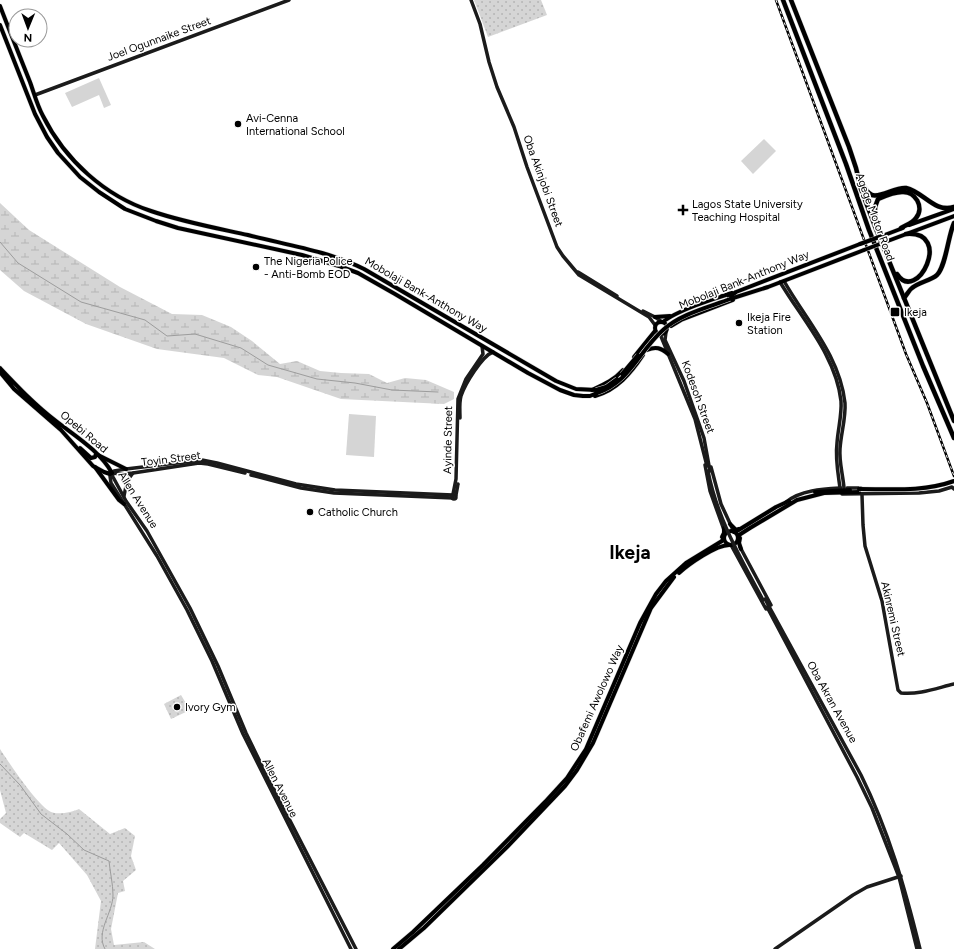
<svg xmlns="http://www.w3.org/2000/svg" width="954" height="949" viewBox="0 0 954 949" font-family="Figtree,sans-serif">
<defs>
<pattern id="green-dots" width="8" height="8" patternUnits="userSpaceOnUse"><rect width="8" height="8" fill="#d5d5d5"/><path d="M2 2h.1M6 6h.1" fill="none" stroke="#b5b5b5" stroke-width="1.8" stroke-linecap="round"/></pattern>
<pattern id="wetland-marsh" width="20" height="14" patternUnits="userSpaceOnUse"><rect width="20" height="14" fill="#d5d5d5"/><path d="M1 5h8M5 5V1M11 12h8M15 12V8" fill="none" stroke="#b5b5b5"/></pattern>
</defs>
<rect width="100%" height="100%" fill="#fff"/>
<g fill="url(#green-dots)">
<polygon points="474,0 541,0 547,15 488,37"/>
<polygon points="181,695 190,710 171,719 164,704"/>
<path d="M0,749C9,763 38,806 51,812C58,815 73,812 79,809L110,834L125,828L135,836L131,856L136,870L123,881L125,891L118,893L111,929L114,945L144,942L155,949H95L101,901L87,875L59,843L52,850L24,833L20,837L0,823V819L6,813L0,790Z"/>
</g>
<polygon fill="url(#wetland-marsh)" points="0,203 29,230 120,287 172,314 202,315 231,327 252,341 280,364 297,361 320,371 341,373 369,374 387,383 405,378 426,380 454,392 454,399 444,404 341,399 277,377 258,375 224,358 157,349 86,324 24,291 0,270"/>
<g fill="#d5d5d5">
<polygon points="99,78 111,105 104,108 99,95 72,107 65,93"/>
<polygon points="764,139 776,151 753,174 741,161"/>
<polygon points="349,414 376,416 374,457 346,455"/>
</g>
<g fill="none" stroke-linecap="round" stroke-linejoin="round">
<g stroke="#9c9c9c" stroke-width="1">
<polyline points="0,242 18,263 81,302 145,320 167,336 195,334 241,348 268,365 317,379 355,383 392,390 438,392"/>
<path d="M0,764L20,785L41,814L67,834L84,850L109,861C110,872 113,884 113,895C113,913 95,932 105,949"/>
</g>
<g stroke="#dbdbdb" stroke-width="5">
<g id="primary">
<path d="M0,6C10,32 20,57 30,82C34,93 37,105 43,116C65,160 105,196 151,211C183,222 216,228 248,235C287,245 328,251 364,269L556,381L576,389L596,390"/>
<polyline points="0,25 35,114 47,137 58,153 80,177 99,192 125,209 156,221 178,228 302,255 339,266 358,273 395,294 528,373 560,390 574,395 583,396 590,396 597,393"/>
<polyline points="909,225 954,209"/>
<polyline points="882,236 903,228"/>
<polyline points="885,242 954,216"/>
<polyline points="729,297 736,292 860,244"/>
<polyline points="730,299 768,287 864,250"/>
<polyline points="655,317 670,316"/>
<circle cx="661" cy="328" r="6"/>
<path d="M663,322C676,311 715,298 732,293"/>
<polyline points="671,326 681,320 733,300"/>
<path d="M647,350C656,346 661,348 668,354"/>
<polyline points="634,357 655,331"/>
<path d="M0,368C18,387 35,405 56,421C75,436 100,451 112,473L110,474L104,472L93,466L61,430L14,389L0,372"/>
<path d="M592,390C605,384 614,380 623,370"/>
<path d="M595,396C617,390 631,373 643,355"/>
<polyline points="80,448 91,458 95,457 96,454 126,469"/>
<polyline points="95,467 119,500 124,504"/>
<polyline points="815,492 850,490"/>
<polyline points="730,524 736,530 739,529"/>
<circle cx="731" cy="538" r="7"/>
<polyline points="734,532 737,531 776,507 789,501"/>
<polyline points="722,537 724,533 724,528"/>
<polyline points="740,538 739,543 741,549"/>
<polyline points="738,540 739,535 750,528 797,500 824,493 859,492"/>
<path d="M679,573C689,564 716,545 729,545"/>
<polyline points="393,949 413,932 483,865 545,802 567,778 586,749 640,623 656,594 666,581 686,563 722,541 724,536"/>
<polyline points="399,949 424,928 507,847 565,786 577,770 593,743 651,608 674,577"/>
</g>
</g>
<g stroke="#dbdbdb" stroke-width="5.5">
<g id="highway">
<polyline points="783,0 846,164 869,230 923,366 954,438"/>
<polyline points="791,0 849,147 856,168 861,189 876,229 954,421"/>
<path d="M860,178C863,184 865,192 872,195C881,198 895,187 906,188C924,192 934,213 954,207"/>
<path d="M875,221V207L878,199C885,196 894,192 902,192C915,191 925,207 916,218C913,223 906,225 901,228"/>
<path d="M897,274C917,305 954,230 906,234"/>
<path d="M904,298C907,295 909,290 912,288C919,282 930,281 937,275C946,266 948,236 954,223"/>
</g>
</g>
<g stroke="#1b1b1b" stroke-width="3.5">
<polyline points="471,0 480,24 489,62 497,87 514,127 527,167 557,247 563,256 579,275 649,317 655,325"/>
<polyline points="35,95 289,0"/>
<polyline points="578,272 617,296"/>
<path d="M784,281C806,320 840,356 845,403C846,418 841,433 840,449C839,462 843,475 844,488"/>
<path d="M780,282C802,319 836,356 841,401C842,415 838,428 837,443C835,458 838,473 840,488"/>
<polyline points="643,311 655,317 662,322"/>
<polyline points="666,332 665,340 684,381 704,438 710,471"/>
<polyline points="660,334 695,419 707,466"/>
<path d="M460,418C460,411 459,403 461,396C465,384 482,356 493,352"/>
<polyline points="705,465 710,491 724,530"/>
<polyline points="711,467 721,504 734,532"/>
<polyline points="112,473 110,476 111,483 157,556 187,610 212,661 243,734 351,949"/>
<polyline points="112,473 113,477 126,501 147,531 190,608 218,666 246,733 264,770 356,949"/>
<polyline points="112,473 114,471 126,469 202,460 217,463 296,484 335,490 453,495"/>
<polyline points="112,473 122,474 133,473 199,463 208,464 245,473"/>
<polyline points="251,475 301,488 334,493 453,498"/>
<polyline points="847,488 861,488"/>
<polyline points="453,494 456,479 458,399 466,379 483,354 482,346"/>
<polyline points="842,494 919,493 939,491 952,487 954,489"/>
<circle cx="454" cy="497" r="2"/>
<polyline points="456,495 458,484"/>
<path d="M862,495L863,525L865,546L882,601L898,690L901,693C919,695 937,688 954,684"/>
<polyline points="124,496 127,481 133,473"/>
<path d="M786,502C801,490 823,489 841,488"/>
<polyline points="731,545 766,609"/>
<polyline points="740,547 771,605"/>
<path d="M765,599L861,775C889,832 905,888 920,949"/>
<polyline points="767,607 857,777 872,808 899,877 917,949"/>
<polyline points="775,949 853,895 867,887 901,876"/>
</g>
<use href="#primary" stroke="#000" stroke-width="4"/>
<use href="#highway" stroke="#000" stroke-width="4.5"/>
<g stroke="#000" stroke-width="2.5">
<polyline id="rail" points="776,0 906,354 927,403 954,476"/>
</g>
<use href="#rail" stroke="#fff" stroke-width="1" stroke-dasharray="3" stroke-linecap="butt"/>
<g stroke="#dbdbdb" stroke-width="5" stroke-linecap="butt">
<g id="primary-bridge">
<polyline points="860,244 882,236"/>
<polyline points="864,250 885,242"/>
<polyline points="622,374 638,355"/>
<polyline points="596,390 606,387 617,379"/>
<path d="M597,393C630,382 639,351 663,330C680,314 709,307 730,299"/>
<path d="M859,489C890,489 924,492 954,481"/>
</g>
</g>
<path stroke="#1b1b1b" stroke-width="3.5" d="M708,471C717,518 741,559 763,600"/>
<use href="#primary-bridge" stroke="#000" stroke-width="4"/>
</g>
<g fill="#000" stroke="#fff" stroke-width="1.5">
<circle cx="238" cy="124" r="4"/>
<path d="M681 204h4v4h4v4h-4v4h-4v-4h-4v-4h4z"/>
<circle cx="256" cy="267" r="4"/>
<rect x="890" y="307" width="10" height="10" rx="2"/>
<circle cx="739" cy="323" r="4"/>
<circle cx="310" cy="512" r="4"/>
<circle cx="177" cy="707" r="4"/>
</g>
<g text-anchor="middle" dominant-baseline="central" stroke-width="3" stroke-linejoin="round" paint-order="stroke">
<g font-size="11" fill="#000" stroke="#fff">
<text transform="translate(159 39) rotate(-20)">Joel Ogunnaike Street</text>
<text transform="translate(543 181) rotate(70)">Oba Akinjobi Street</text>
<text transform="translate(875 217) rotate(70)">Agege Motor Road</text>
<text transform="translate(744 280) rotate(-22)">Mobolaji Bank-Anthony Way</text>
<text transform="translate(426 295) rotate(30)">Mobolaji Bank-Anthony Way</text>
<text transform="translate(698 397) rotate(70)">Kodesoh Street</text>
<text transform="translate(84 432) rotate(40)">Opebi Road</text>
<text transform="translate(448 440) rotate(-89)">Ayinde Street</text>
<text transform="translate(171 459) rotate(-7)">Toyin Street</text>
<text transform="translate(138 500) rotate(58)">Allen Avenue</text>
<text transform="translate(893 619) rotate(77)">Akinremi Street</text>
<text transform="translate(597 698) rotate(-66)">Obafemi Awolowo Way</text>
<text transform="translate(832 702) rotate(61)">Oba Akran Avenue</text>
<text transform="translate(280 788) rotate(63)">Allen Avenue</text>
</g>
<g font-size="11" fill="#000" stroke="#fff" text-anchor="start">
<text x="246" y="118">Avi-Cenna<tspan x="246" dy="13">International School</tspan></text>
<text x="692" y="204">Lagos State University<tspan x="692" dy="13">Teaching Hospital</tspan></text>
<text x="264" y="261">The Nigeria Police<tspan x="264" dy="13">- Anti-Bomb EOD</tspan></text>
<text x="904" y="312">Ikeja</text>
<text x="747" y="317">Ikeja Fire<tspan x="747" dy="13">Station</tspan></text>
<text x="318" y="512">Catholic Church</text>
<text x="185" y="707">Ivory Gym</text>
</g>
<g font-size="19" font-weight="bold" fill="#000" stroke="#fff">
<text x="630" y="552">Ikeja</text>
</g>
</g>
<g transform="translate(28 28) rotate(181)"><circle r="19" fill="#ffffff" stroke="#999999"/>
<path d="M0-3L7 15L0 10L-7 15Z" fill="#000000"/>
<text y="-6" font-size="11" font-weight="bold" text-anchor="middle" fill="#000000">N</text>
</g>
</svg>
